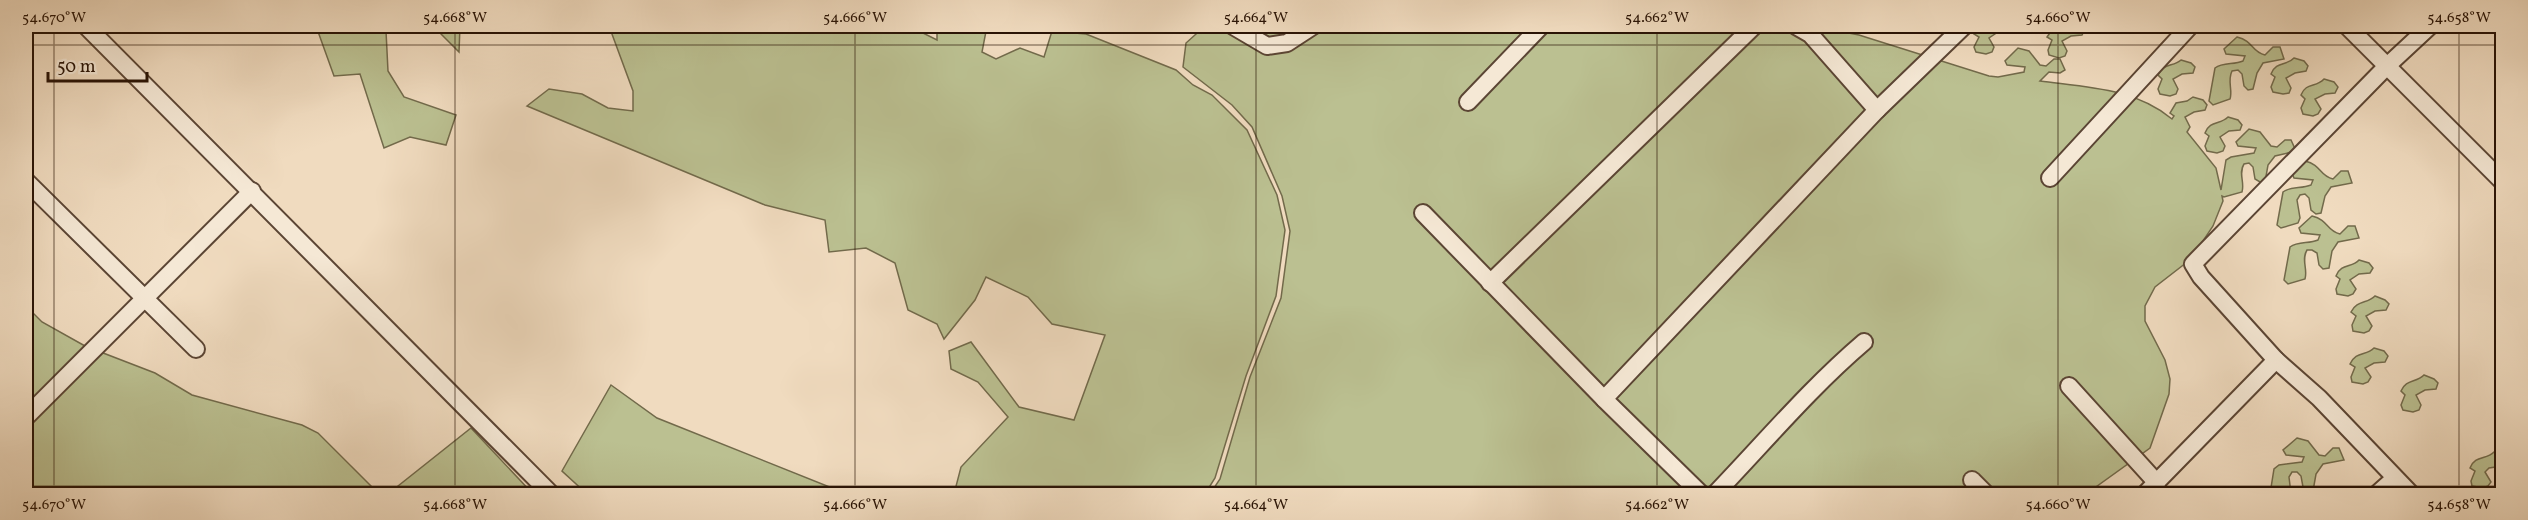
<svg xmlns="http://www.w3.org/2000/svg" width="2528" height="520" viewBox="0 0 2528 520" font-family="Vollkorn,serif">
<rect width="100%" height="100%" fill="#f0dbbf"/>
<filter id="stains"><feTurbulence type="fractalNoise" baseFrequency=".00333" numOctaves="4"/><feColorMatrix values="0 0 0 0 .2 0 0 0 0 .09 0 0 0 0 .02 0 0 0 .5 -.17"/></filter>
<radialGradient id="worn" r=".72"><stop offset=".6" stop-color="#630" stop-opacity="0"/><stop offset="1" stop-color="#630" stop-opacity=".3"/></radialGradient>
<g fill="#bbc091" stroke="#726a4b" stroke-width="1.5">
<polygon points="316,26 381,26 386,31 388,71 404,97 456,115 446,145 410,137 384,148 360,74 334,76"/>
<polygon points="442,26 460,26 459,52 441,34"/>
<polygon points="609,26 909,26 937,40 937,26 987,26 982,52 996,59 1020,48 1044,57 1052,31 1086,34 1176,70 1193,85 1212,95 1247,130 1277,195 1285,230 1276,296 1246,376 1215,478 1205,494 954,494 961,467 1008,417 978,382 951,369 949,351 971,342 1019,407 1074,420 1105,335 1052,324 1028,297 986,277 975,300 944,339 937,324 908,310 895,263 866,248 829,252 825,220 765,205 527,106 549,89 582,94 608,108 633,111 633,91"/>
<path d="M1205,26H1813L1859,35L1989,76L1998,77L2024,72L2025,67L2007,65L2005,61L2018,48L2029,51L2040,65L2046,66L2054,59H2060L2065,70L2060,73L2049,72L2040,81C2085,87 2135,88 2172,119L2174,116L2170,113L2176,103L2187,101L2193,97L2203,100L2207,105L2205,110L2194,112L2185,117L2190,127L2187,132L2216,168L2221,190L2226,160L2231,157L2254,153L2256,148L2238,146L2236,142L2249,129L2260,132L2271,146L2277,147L2285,140H2291L2296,151L2275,156L2268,165L2265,182H2260L2255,179L2253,167L2249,163L2244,164C2238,173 2245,182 2242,192L2224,197L2222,196L2223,201L2213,226L2191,259L2155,287L2145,306V321L2165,360L2170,379L2169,394L2150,448L2086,494H1210L1220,479L1250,377L1281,298L1290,231L1282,196L1252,127L1232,105L1183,67L1186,43Z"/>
<polygon points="1979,26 2012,26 2009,31 1998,32 1989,38 1994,47 1992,52 1986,54 1976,52 1974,47 1979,37 1974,34"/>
<polygon points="2059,26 2082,26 2085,29 2082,35 2071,36 2062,41 2067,51 2065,56 2059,58 2049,55 2048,50 2052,40 2047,37 2054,27"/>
<path d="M2237,37C2254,41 2251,52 2265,55L2273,47H2280L2284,59L2263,63L2257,73L2253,89L2248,90L2244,86L2242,74L2238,70L2232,71C2227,81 2233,90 2230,99L2213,105L2209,101L2215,68C2223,62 2234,65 2243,61L2245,56L2226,54L2224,49Z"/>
<path d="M2294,58L2304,61L2308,66L2306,71L2295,73L2286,78L2291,88L2289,93L2283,94L2273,92L2271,87L2275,77L2271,74C2276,61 2287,66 2294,58Z"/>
<path d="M2181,60L2191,63L2195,67L2193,73L2182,74L2173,79L2178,89L2176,94L2170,96L2160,94L2158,89L2162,79L2158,75C2163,63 2173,67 2181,60Z"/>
<path d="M2324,79L2334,82L2338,87L2335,93L2325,94L2315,99L2321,109L2318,114L2313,116L2303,114L2301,108L2305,99L2301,95C2306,82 2316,88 2324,79Z"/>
<path d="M2228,117L2238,120L2242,125L2240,130L2229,131L2220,137L2225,146L2223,151L2217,153L2207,151L2205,146L2209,136L2205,133C2210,120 2220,125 2228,117Z"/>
<path d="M2305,161C2322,165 2319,176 2333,179L2341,171H2348L2352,183L2331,187L2325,196L2321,213L2316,214L2311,210L2309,198L2305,194L2300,195L2297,200L2300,218L2298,223L2281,228L2277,225L2283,192C2291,186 2301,189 2311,185L2313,180L2294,178L2292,173Z"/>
<path d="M2312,216C2329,220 2326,231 2340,234L2348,226H2355L2359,238L2338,242L2332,251L2329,268L2323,269L2319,265L2317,253L2312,250H2307C2301,260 2308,269 2305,279L2288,284L2284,280L2290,247C2298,241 2309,244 2318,240L2320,235L2301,233L2299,228Z"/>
<path d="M2359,260L2369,263L2373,268L2370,273L2359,274L2350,280L2356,289L2353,294L2348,296L2337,294L2336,289L2340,279L2336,276C2341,263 2352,268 2359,260Z"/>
<path d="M2375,296L2385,300L2389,304L2386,310L2375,311L2366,316L2372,326L2369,331L2364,333L2353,331L2352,325L2356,316L2351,312C2357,300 2367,304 2375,296Z"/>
<polygon points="26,306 42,322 85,346 155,373 192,395 302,425 318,433 379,494 26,494"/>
<path d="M2374,348L2384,351L2388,356L2385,362L2374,363L2365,368L2371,377L2368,382L2363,384L2352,382L2351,377L2355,367L2350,364C2356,351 2366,356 2374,348Z"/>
<path d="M2424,375L2434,379L2438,383L2436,389L2425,390L2416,395L2421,405L2419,410L2413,412L2403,410L2401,405L2405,395L2401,391C2406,379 2416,383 2424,375Z"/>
<polygon points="611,385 657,418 847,494 587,494 562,471"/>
<polygon points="471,428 533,494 388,494"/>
<polygon points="2297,438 2308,441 2319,455 2325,456 2333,448 2339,448 2344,460 2323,464 2316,474 2313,491 2308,491 2303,487 2301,476 2297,472 2292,472 2289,477 2291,494 2270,494 2274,469 2279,465 2302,462 2304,457 2286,455 2283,450"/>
<path d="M2494,452L2502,454V466L2489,468L2485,472L2491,482L2488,486L2483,488L2472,486L2471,481L2475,471L2470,468C2475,455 2486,460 2494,452Z"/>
</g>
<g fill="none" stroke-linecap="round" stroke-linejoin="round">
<g stroke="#5b4534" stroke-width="20">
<g id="minor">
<polyline points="86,26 551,494"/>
<polyline points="1233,26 1267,46 1287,43 1313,26"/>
<polyline points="1796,26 1810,34 1877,110"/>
<polyline points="2347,26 2502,181"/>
<polyline points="1468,102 1541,26"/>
<polyline points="2050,178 2190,26"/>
<polyline points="26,181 196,349"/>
<polyline points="1423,213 1604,399 1701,494"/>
<polyline points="1490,283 1754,26"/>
<polyline points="2069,386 2157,483"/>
<polyline points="1604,399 1877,110 1964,26"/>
<polyline points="26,417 252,191"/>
<polyline points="1972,480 1986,494"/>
<path d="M1715,494C1764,443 1810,388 1864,342"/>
<polyline points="2145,494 2276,360"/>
<polyline points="2377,494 2395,478"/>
<polyline points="2411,494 2319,398 2276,360 2201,277 2193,264 2387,66 2430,26"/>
</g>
</g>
<use href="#minor" stroke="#f5e8d5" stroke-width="16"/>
</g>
<path fill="none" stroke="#291305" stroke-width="1.5" stroke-opacity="0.45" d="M54,26V494M455,26V494M855,26V494M1256,26V494M1657,26V494M2058,26V494M2459,26V494M26,45H2502M26,486H2502"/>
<rect width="2528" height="520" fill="none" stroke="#f0dbbf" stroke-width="66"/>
<path d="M48 72v9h99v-9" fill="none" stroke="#291305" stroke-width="3"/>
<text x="57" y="72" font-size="18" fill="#291305" stroke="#f5e8d5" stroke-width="4.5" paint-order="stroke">50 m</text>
<rect x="33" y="33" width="2462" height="454" fill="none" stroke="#291305" stroke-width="2"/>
<g font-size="15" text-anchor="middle" fill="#291305">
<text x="54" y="22">54.670°W</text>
<text x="455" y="22">54.668°W</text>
<text x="855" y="22">54.666°W</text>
<text x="1256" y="22">54.664°W</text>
<text x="1657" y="22">54.662°W</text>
<text x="2058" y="22">54.660°W</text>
<text x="2459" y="22">54.658°W</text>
<text x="54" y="509">54.670°W</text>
<text x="455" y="509">54.668°W</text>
<text x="855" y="509">54.666°W</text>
<text x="1256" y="509">54.664°W</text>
<text x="1657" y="509">54.662°W</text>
<text x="2058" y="509">54.660°W</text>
<text x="2459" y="509">54.658°W</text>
</g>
<rect width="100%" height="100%" filter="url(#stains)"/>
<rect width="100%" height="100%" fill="url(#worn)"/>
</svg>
